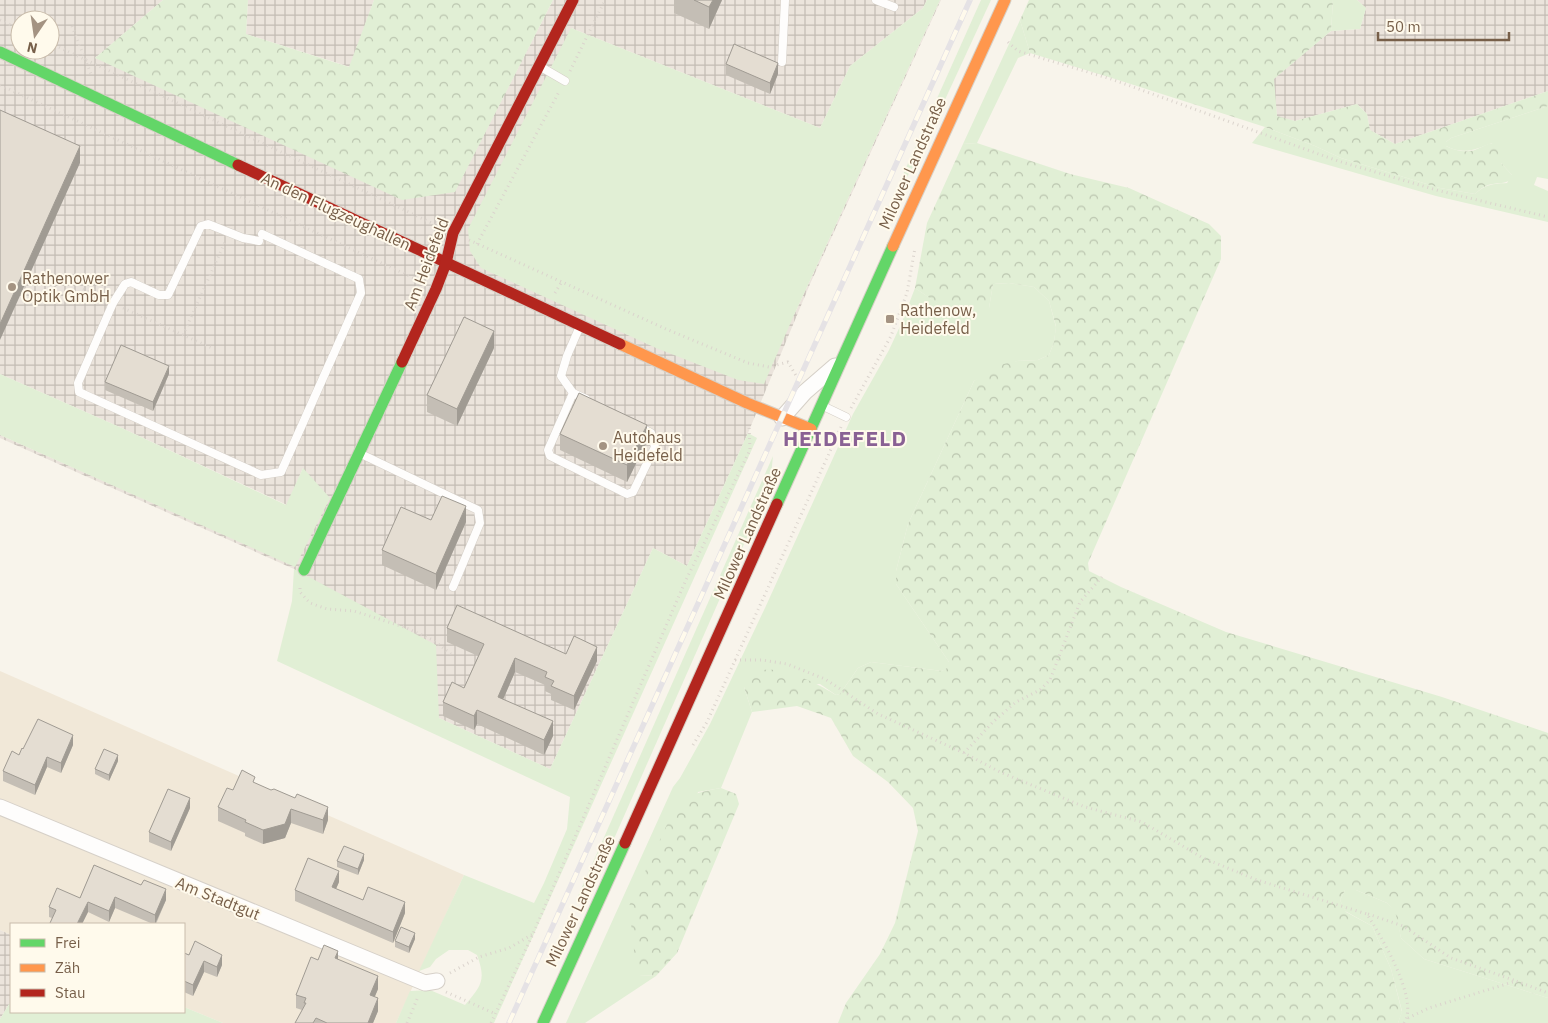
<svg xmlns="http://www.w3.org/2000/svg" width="1548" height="1023" viewBox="0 0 1548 1023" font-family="'IBM Plex Sans',sans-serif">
<defs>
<pattern id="industrial-grid" width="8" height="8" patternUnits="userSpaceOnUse" patternTransform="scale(1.25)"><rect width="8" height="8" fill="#ebe4dc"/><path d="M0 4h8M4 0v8" fill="none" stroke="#c3bcb4"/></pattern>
<pattern id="forest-crowns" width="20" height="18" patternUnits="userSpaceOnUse" patternTransform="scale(1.25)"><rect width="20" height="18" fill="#e1efd5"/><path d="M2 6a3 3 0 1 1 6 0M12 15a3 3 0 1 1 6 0" fill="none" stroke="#bbc5af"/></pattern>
</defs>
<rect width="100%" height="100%" fill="#f8f4eb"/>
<polygon fill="#f1e8d8" points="0,671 464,875 396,1023 223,1023 184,1007 184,924 11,924 11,935 0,930"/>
<g fill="url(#industrial-grid)" fill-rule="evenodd">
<path d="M0,0H163L95,58L455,191L553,0H927L923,8L850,66L820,128L571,28L794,315L940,0H941L810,284L748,433L687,566L653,548L550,769L439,718L294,569L0,438V435L295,566L303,468L287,505L124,429L0,374ZM20,20H50V50H20Z"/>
<polygon points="248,0 374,0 350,67 246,34"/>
<polygon points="1357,0 1548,0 1548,91 1395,144 1370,130 1367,114 1357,104 1295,121 1277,117 1273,79 1331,31 1360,29 1366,8"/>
<polygon points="0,930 11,935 11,1001 0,1019"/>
</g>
<g fill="#e1efd5">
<polygon points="927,0 940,0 794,315 764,384 738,380 656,348 481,268 470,251 468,229 571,28 820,128 850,66 923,8"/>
<polygon points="981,0 991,0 919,156 884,217"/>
<polygon points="1333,0 1357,0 1366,8 1360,29 1331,31"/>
<polygon points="1020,20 1030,53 1018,58 977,143 963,144"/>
<path d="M1548,106V179L1537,177L1534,185L1548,191V222L1436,196L1252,143L1265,127L1315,146L1341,158L1440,188L1475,194C1486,184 1492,184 1507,183L1512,175L1501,163L1492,143C1474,150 1464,155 1446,146V142L1451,138Z"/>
<polygon points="1009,283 1034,287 1049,301 1056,327 1054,342 1049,355 1038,360 1017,361 974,381 908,524 896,571 896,584 949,662 949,668 942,671 871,662 858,668 840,694 836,695 820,684 744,687 752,712 721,788 698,792 639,975 656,976 585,1023 566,1023 673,787 680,778 710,724 765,608 853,414 889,350 902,322 915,288 948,310 989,308 993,284"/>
<polygon points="0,374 124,429 286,505 303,468 330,498 295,567 0,435"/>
<path d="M748,433L757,438L494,1023H396L410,991L430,990L465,1005C482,985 486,980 477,955L468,950H449L436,959L430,967L419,971L464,875L534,903L544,883L567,829L570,797L277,661L292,601L294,569L436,645L439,718L550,769L653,548L687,566Z"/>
<polygon points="773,456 770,485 587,900 578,896"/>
<polygon points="1345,890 1356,890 1387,903 1396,911 1401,938 1424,959 1548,998 1548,1023 1398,1023 1402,1011 1391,969 1372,926 1345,911 1340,900"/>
<polygon points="11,1001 11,1012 184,1012 184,1007 223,1023 0,1023 0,1019"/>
</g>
<g fill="url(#forest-crowns)">
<polygon points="163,0 248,0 246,34 349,67 374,0 553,0 455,192 402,200 95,58"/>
<path d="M1029,0H1333L1331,31L1274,79L1277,116L1295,121L1357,104L1367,114L1370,130L1395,144L1548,91V106L1451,138L1446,142V146C1454,150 1461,152 1470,151C1484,149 1492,135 1503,150L1501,163L1512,175V179C1504,185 1497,182 1488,185C1483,187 1479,190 1475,194L1440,188L1341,158L1315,146L1265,127L1115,79L1030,53L1020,20Z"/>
<path d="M977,143L1070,174L1129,188L1209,224L1221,236V259L1088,563L1089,571L1121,587L1226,632L1442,697L1548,733V998L1424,959L1401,938L1395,911L1387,903L1356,890H1345L1340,900L1346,912L1372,926L1391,969L1402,1012L1398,1023H838L846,1003L880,954L895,923L918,831L913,808L888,782L853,756L831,718L797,706L752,712L744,687C746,683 748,679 750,676C768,657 819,684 836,695L840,694L858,668L871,662L942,671L949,667V662L896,584V571L908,524L974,381L994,366L1017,361L1038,360L1049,355L1054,342L1056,326L1049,301L1034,287L1009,283L993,284L989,308C983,312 975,319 968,318C954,316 927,296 915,288L927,223L963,144Z"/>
<path d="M721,788L736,794L739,804L677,953L656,976L639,975L636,968L629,906L677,803C691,793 705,791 721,788Z"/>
</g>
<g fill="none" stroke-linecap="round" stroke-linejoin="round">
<g stroke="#d6d0c8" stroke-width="9">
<g id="lane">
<polyline points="876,0 894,7"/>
<polyline points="782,62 785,0"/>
<polyline points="541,67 565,81"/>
<polyline points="259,241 243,238 208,224 201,226 168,295 159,295 131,282 125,284 113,303 78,383 79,392 261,475 281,472 361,293 359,279 262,234"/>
<polyline points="580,326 567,356 561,376 573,393 586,399"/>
<polyline points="573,393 548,450 550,456 627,494 633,492 655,447 651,433 638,426"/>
<polyline points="823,406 846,417"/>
<polyline points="361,454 478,510 480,523 453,587"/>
</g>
</g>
<g stroke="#d6d0c8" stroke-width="17">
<g id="street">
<polyline points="782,418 805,392 835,366"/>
<polyline points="0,807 425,983 437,981"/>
</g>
</g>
<g stroke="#d7d0c7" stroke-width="13">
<g id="fast">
<polyline points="0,52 238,165"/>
<polyline points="777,504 893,246"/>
<polyline points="304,570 402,362"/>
<polyline points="543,1023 625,843"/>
</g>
</g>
<g stroke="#d7d0c7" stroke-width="13">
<g id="slow">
<polyline points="893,246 1005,0"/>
<polyline points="620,344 747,403 811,429"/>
</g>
</g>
<g stroke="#d7d0c7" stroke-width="13">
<g id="jam">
<polyline points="238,165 620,344"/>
<polyline points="402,362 436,289 446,263 453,233 573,0"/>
<polyline points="625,843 777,504"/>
</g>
</g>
<g stroke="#dbd4cd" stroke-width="3" stroke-dasharray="1 4" stroke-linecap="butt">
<polyline points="0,20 20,29"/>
<polyline points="72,26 91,74"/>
<polyline points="1008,42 1018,51 1111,79 1338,161 1440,191 1548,217"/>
<polyline points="50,43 436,225"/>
<polyline points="570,71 605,0"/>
<polyline points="0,85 420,281"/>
<polyline points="469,240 666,329 748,363 769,367 788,362 798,379"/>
<polyline points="477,244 560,90"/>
<polyline points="83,289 102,298"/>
<polyline points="555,293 561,283"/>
<polyline points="123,308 212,348"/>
<polyline points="183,335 225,242"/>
<polyline points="851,408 891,336 907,293 915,248"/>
<polyline points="300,588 300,592 310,603 327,609 354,611 404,627 433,640 451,654"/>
<path d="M735,660H762L787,664L825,679L878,714L964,753L1000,772L1085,807L1142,822L1203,858L1257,880L1367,914C1380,935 1420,1000 1404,1023"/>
<polyline points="693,745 707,722 841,427"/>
<polyline points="964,753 993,722 1016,702 1040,690 1050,680 1080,602 1102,577"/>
<polyline points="1368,914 1403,926 1451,958 1516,981"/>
<polyline points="450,973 479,957 509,948 533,934"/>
<polyline points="446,992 496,1014"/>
<polyline points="1408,1018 1429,1008 1516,981 1548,993"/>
<polyline points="407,1023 418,997"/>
<polyline points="491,1023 533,934 685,582 750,450 749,424"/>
</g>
<use href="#lane" stroke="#fefdfc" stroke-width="8"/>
<use href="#street" stroke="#fefdfc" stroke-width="15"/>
<use href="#fast" stroke="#63d668" stroke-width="11"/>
<use href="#slow" stroke="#ff974d" stroke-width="11"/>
<use href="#jam" stroke="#b3261e" stroke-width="11"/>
<g stroke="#e5e2e5" stroke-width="5.5">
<polyline id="rail" points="509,1023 970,0"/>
</g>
<use href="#rail" stroke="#fffaec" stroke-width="4" stroke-dasharray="11" stroke-linecap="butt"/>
</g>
<g fill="#c4beb5">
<polygon points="674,0 722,0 709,29 674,13"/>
<polygon points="726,64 778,74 770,94 726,75"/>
<polygon points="494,348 457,426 427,412 427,395"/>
<polygon points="169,374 153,411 105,390 105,382"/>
<polygon points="560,434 647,441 627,482 560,450"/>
<polygon points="431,520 466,522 436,590 382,565 382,550"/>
<polygon points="447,628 597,661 574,710 551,700 551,694 545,691 545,685 515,672 503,699 553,736 544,755 477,724 474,730 443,716 443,702 464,688 478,656 447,642"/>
<polygon points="73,745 61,773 47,767 35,795 3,781 3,771 19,755 23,749"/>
<polygon points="118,761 109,781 95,774 95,769"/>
<polygon points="255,783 328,820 323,834 291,823 285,838 263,844 245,836 245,833 218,821 218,807 233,790"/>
<polygon points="190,808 171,851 149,842 149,832"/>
<polygon points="364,860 358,875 337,867 337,861"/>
<polygon points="94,865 166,900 156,924 153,924 115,908 109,922 88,912 82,924 50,924 52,918 49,917 49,907 80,898"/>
<polygon points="339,882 336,889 363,900 405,913 393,943 295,901 295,890"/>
<polygon points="415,939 409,953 395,947 395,941"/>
<polygon points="184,953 222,965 217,977 204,972 193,996 184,992"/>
<polygon points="318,960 338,960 378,989 375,996 378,1011 373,1023 295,1023 302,1010 296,1008 296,995"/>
</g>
<g fill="#a09b93">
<polygon points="713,0 722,0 709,29 709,7"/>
<polygon points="778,63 778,74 770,94 770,83"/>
<polygon points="80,146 80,163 0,340 0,324"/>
<polygon points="494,331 494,348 457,426 457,409"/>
<polygon points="169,366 169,374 153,411 153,402"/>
<polygon points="647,425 647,441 627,482 627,465"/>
<polygon points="466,506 466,522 436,590 436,574"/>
<polygon points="597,647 597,661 574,710 574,696"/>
<polygon points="515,658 515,672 498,711 498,697"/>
<polygon points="477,710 477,724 474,730 474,716"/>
<polygon points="553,721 553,736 544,755 544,740"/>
<polygon points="73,735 73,745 61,773 61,763"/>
<polygon points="118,755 118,761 109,781 109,775"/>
<polygon points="47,757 47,767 35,795 35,785"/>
<polygon points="190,798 190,808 171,851 171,842"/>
<polygon points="328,807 328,820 323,834 323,820"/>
<polygon points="291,809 291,823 285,838 263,844 263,830"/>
<polygon points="364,854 364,860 358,875 358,869"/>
<polygon points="339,871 339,882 332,898 332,887"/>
<polygon points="166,889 166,900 155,924 155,915"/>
<polygon points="115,897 115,908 109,922 109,911"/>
<polygon points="88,902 88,912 82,924 77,924"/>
<polygon points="405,902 405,913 393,943 393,932"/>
<polygon points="415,933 415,939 409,953 409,947"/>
<polygon points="338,951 338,964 335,958"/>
<polygon points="222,955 222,965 217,977 217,967"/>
<polygon points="204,961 204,972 193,996 193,985"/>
<polygon points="378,976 378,989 370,1008 370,995"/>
<polygon points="378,998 378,1011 373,1023 368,1023"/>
</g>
<g fill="#e4ddd2" stroke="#a09b93">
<polygon points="694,0 713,0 709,7"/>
<polygon points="734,44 778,63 770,83 726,64"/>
<polygon points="0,110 80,146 0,324"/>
<polygon points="464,317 494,331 457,409 427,395"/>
<polygon points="121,345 169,366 153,402 105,382"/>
<polygon points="579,393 647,425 627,465 560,434"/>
<polygon points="442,496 466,506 436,574 382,550 401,507 431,520"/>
<polygon points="457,605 566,654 574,636 597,647 574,696 551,686 554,681 545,677 547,672 515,658 498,697 553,721 544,740 477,710 474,716 443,702 452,682 464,688 484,644 447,628"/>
<polygon points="38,719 73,735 61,763 47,757 35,785 3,771 12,751 19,755 22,748 23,749"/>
<polygon points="104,749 118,755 109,775 95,769"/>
<polygon points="242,770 255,777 253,782 271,790 274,789 295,798 297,794 328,807 323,820 291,809 285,824 263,830 245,822 246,820 218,807 227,788 233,790"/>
<polygon points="168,789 190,798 171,842 149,832"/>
<polygon points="344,846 364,854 358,869 337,861"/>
<polygon points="308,858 339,871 332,887 363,900 368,887 405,902 393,932 295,890"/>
<polygon points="94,865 141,885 144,880 166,889 155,915 115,897 109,911 88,902 77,924 52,924 50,923 56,910 49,907 57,888 80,898"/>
<polygon points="401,927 415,933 409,947 395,941"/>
<polygon points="195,941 222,955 217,967 204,961 193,985 184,981 184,953 189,955"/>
<polygon points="324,945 338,951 335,958 378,976 370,995 378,998 368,1023 327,1023 316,1018 313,1023 295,1023 306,1003 304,1003 306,998 296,995 311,957 318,960"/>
</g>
<g fill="#a49382" stroke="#fffaec" stroke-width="2">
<circle cx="12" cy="287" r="5"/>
<rect x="885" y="314" width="10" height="10" rx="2.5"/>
<circle cx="603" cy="446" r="5"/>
</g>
<g text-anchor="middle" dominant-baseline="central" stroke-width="4" stroke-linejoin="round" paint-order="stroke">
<g font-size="16" fill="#775f49" stroke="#fffaec">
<text transform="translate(912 163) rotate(-66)">Milower Landstraße</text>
<text transform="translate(336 211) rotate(25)">An den Flugzeughallen</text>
<text transform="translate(426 264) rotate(-69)">Am Heidefeld</text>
<text transform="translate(747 533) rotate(-66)">Milower Landstraße</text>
<text transform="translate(218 898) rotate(22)">Am Stadtgut</text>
<text transform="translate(580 901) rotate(-65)">Milower Landstraße</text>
</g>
<g font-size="16" fill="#775f49" stroke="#fffaec" text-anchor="start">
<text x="22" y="278">Rathenower<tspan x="22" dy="18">Optik GmbH</tspan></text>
<text x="900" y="310">Rathenow,<tspan x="900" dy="18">Heidefeld</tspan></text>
<text x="613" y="437">Autohaus<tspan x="613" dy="18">Heidefeld</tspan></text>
</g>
<g font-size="21" font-weight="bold" letter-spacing="1" fill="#896194" stroke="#fffaec">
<text x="845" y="438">HEIDEFELD</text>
</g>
</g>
<rect x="10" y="923" width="175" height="90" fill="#fffaec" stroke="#c9bcab"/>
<rect x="20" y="939" width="25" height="8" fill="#63d668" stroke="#c9bcab"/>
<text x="55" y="948" font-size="15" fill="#775f49">Frei</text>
<rect x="20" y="964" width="25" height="8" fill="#ff974d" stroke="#c9bcab"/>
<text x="55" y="973" font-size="15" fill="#775f49">Zäh</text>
<rect x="20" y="989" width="25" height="8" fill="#b3261e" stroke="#c9bcab"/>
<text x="55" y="998" font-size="15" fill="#775f49">Stau</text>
<g transform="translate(35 35) rotate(193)"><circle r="24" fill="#fffaec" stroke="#c9bcab"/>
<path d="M0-4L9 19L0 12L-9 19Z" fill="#a49382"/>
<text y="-8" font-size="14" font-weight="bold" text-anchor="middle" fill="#775f49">N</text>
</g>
<path d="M1378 32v8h131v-8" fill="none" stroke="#775f49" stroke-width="2.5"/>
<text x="1386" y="32" font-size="15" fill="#775f49" stroke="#fffaec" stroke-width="4" paint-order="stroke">50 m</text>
</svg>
